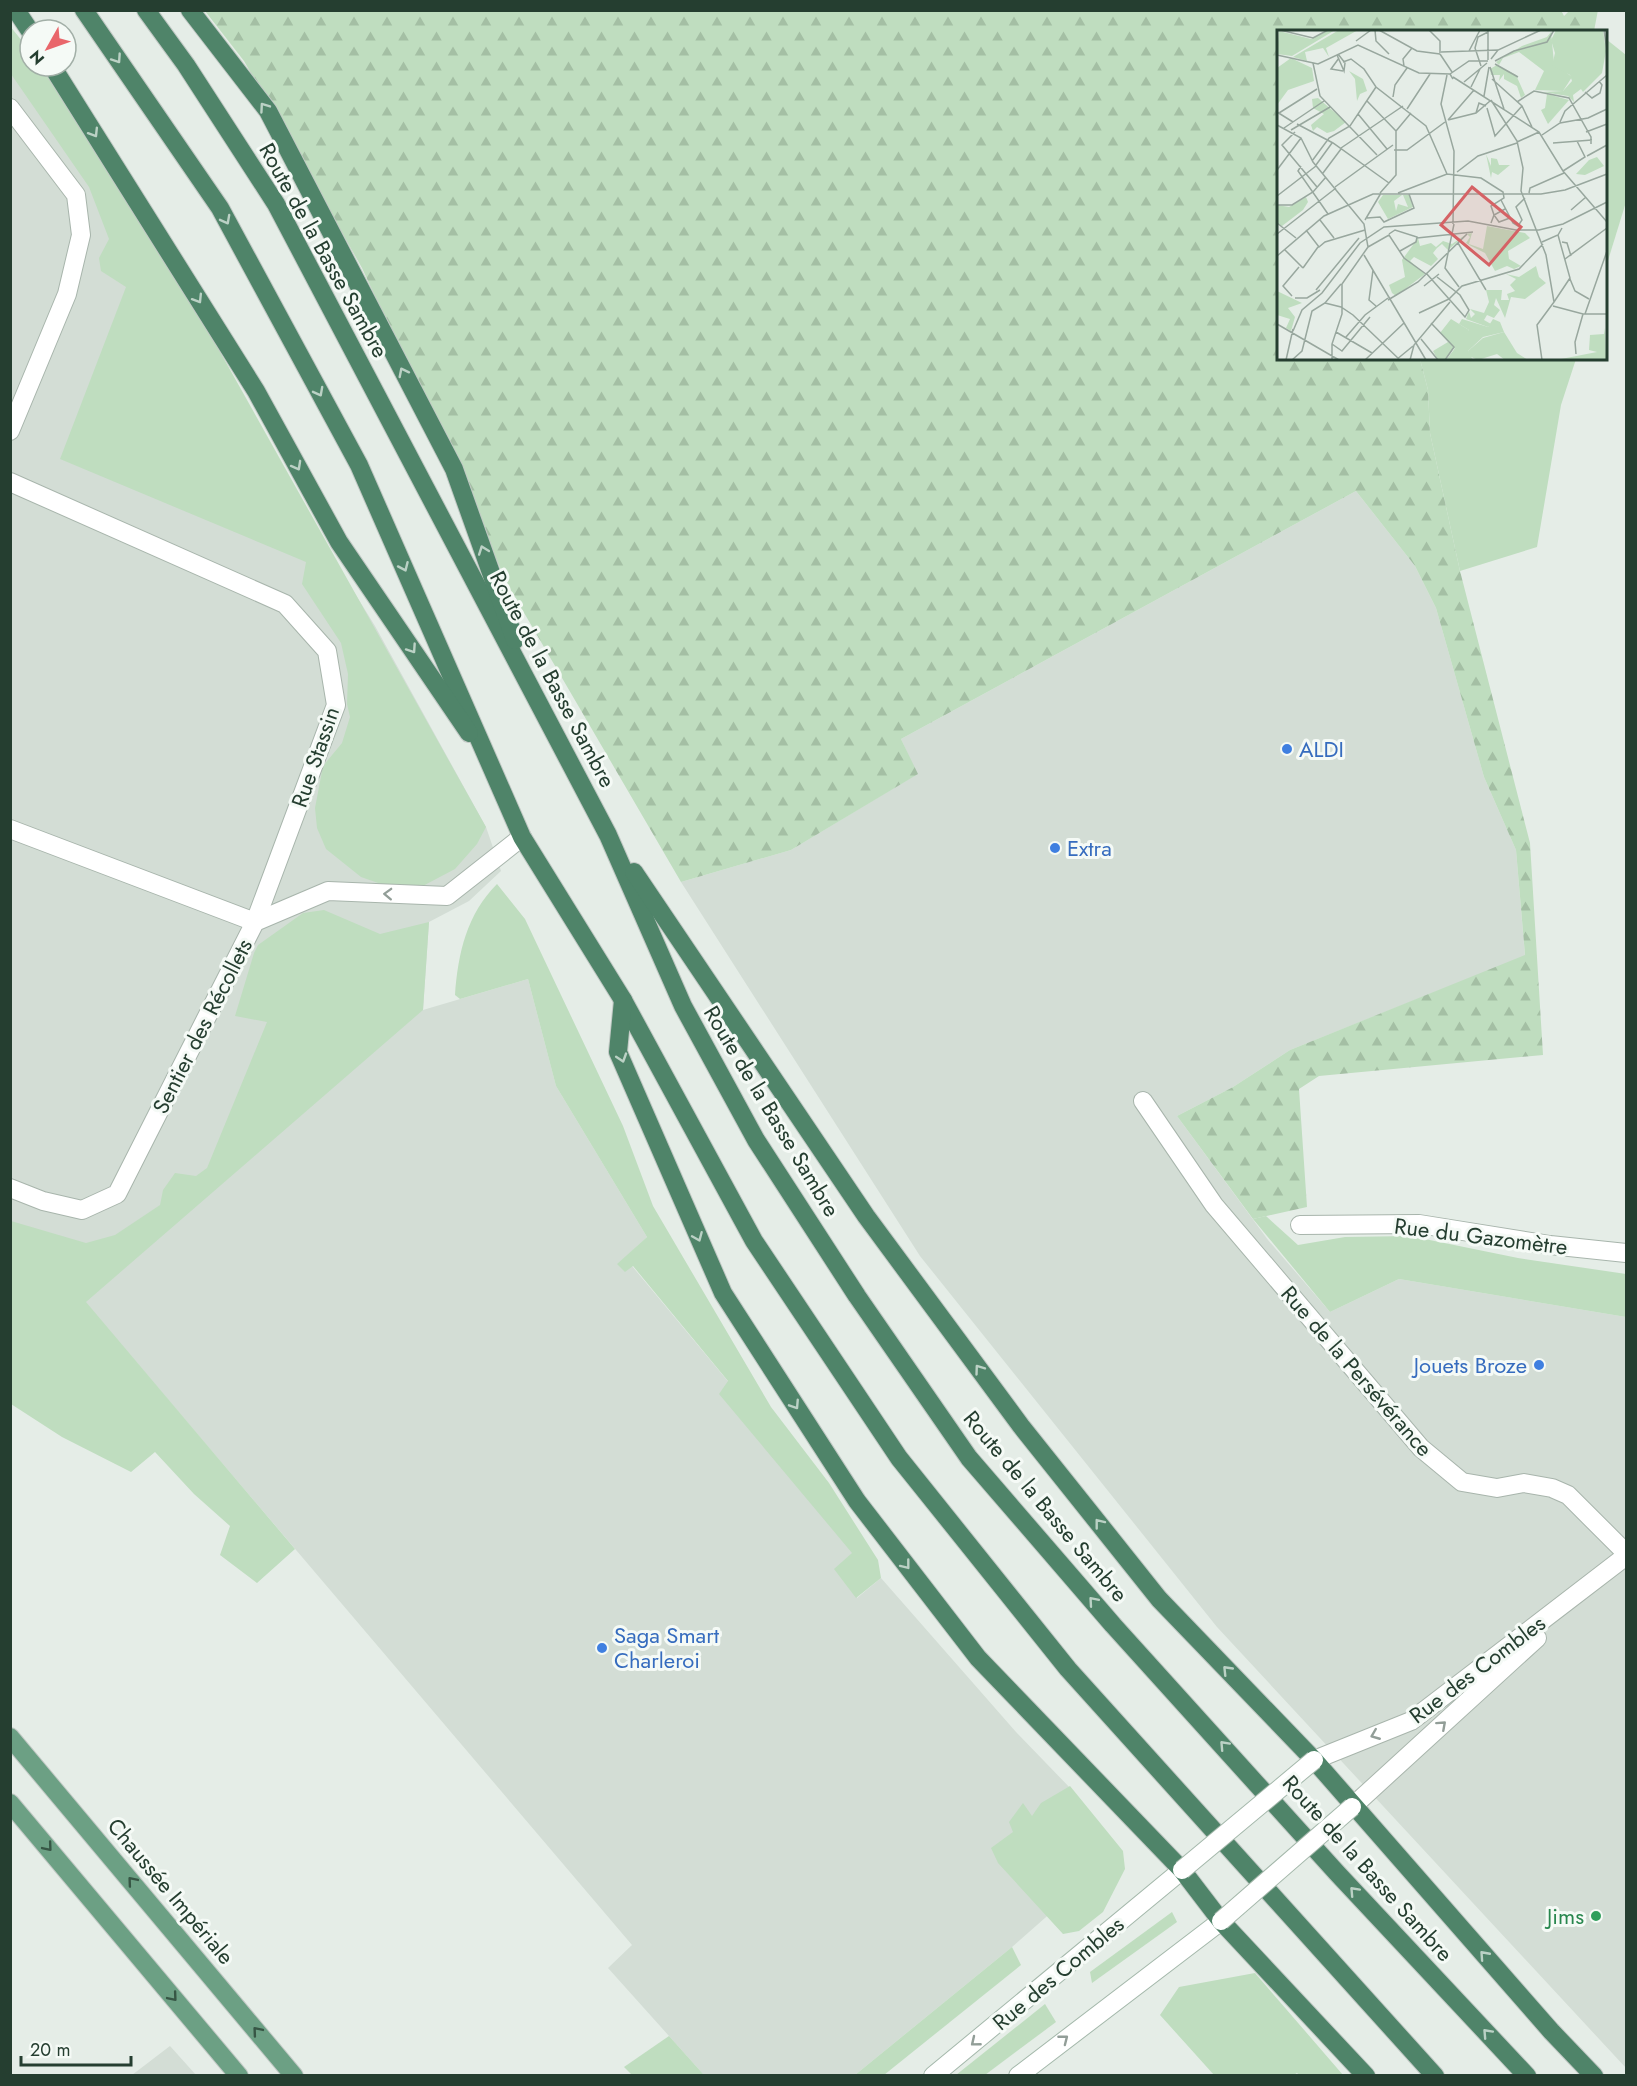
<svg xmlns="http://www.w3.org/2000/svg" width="1637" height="2086" viewBox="0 0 1637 2086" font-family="Jost,sans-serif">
<defs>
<pattern id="forest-firs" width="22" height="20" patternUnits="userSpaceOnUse" patternTransform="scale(1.5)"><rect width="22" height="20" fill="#bfddbf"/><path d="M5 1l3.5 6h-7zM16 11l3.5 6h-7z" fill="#a4bfa4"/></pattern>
</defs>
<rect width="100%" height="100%" fill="#e5ede7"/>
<g fill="#d3ddd5">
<polygon points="10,30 30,66 375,626 486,827 501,871 469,901 429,922 423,1010 528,979 556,1086 647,1237 618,1264 632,1266 731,1385 774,1458 853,1553 857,1598 881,1578 1016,1732 1074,1792 1079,1888 1012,1947 855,2075 704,2075 608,1968 632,1945 86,1303 11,1273"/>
<polygon points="1356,491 1415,566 1436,608 1484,777 1516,850 1525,956 1290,1050 1233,1087 1177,1116 1268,1240 1330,1312 1399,1279 1626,1317 1626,2068 1217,1627 920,1256 681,882 791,850 917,774 901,739"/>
<polygon points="170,2046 196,2075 132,2075"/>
</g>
<g fill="#bfddbf">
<polygon points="10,26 30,51 30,66 42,66 88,124 205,325 486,827 477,844 455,869 419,888 381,884 361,877 326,849 317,828 315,808 323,766 342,743 350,717 347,704 348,674 341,643 302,584 306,562 60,459 126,287 101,271 99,258 109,239 89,187 11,74"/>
<polygon points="1606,39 1626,55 1626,202 1606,267"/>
<polygon points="1420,359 1576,359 1561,405 1537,547 1460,571 1430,433 1428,390"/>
<path d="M497,884L525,919L623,1126L653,1206L771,1407L829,1483L878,1560L881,1578L856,1598L834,1569L852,1553L719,1394L728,1381L633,1266L625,1272L617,1264L647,1237L556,1086L528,979L460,999L455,995C458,953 467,914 497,884Z"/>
<polygon points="324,910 380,934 429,922 423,1010 86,1302 295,1549 257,1583 220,1555 230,1526 194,1494 155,1452 131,1472 62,1437 11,1404 11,1221 86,1243 115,1235 160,1205 163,1190 175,1173 196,1176 207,1168 267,1022 235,1016 254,953 258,945 303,913"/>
<polygon points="1266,1216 1298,1245 1345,1237 1410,1236 1518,1258 1626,1274 1626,1317 1399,1279 1330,1312 1253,1219"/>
<polygon points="1070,1786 1123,1851 1125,1869 1103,1912 1079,1931 1063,1934 998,1863 991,1848 1013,1832 1009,1822 1023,1803 1032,1816 1041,1803"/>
<polygon points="1172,1912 1177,1922 1092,1983 1090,1972"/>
<polygon points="1012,1947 1021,1965 884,2075 855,2075"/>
<polygon points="1255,1973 1343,2075 1299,2075 1297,2073 1292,2076 1214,2075 1160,2015 1179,1987"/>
<polygon points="1045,2004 1056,2022 985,2075 956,2075"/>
<polygon points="669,2036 704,2075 632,2075 624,2067"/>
</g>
<polygon fill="url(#forest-firs)" points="1561,10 1564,16 1569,11 1598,10 1594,31 1278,32 1278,358 1420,359 1428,390 1430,433 1460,571 1530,843 1543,1055 1319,1076 1299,1089 1307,1207 1253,1219 1177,1116 1233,1087 1290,1050 1525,955 1516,850 1484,777 1436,608 1415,566 1356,491 901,739 918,774 791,850 681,882 509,587 362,268 244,61 205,11"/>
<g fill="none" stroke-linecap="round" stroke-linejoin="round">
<g stroke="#a8b5ac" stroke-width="20">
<g id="minor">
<polyline points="10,108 76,195 81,235 67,294 10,431"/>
<polyline points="10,482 285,604 327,651 336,705 255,922 10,829"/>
<polyline points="1143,1101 1214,1205 1421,1448 1462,1482 1497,1488 1524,1483 1552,1488 1568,1495 1626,1553"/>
<polyline points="10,1188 43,1201 82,1210 117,1194 255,922 328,891 447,896 522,837"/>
<polyline points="1300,1225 1419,1224 1550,1245 1626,1253"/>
<polyline points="1314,1760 1411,1721 1626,1556"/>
<polyline points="1352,1807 1537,1638"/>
</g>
</g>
<g stroke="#a4b8ab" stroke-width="20">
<g id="secondary">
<polyline points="933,2076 1182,1870"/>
<polyline points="1018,2076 1221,1921"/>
</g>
</g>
<g stroke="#c2c9c5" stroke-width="20">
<g id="primary">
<polyline points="10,1737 294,2076"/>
<polyline points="10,1803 239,2076"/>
</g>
</g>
<g stroke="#c2c9c5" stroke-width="20">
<g id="trunk">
<polyline points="16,10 30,31"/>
<polyline points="84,10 220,208 359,465 522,837 623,1000 754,1241 899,1458 1068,1669 1435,2076"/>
<polyline points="146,10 186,65 276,204 608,835 683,1006 756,1140 857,1296 969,1458 1113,1625 1337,1873 1527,2076"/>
<polyline points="190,10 268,111 454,469 515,640"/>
<polyline points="52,66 256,391 339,542 469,733"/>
<polyline points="634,872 866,1216 1021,1426 1159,1599 1314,1760 1551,2031 1594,2076"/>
<polyline points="623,1000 618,1052 723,1293 857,1501 978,1658 1182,1870 1221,1921 1366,2076"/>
</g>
</g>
<use href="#minor" stroke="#fff" stroke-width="18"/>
<use href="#secondary" stroke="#fff" stroke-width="18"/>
<use href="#primary" stroke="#6ca084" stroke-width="18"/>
<use href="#trunk" stroke="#4f8469" stroke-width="18"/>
<g stroke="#a4b8ab" stroke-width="20" stroke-linecap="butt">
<g id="secondary-bridge">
<polyline points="1182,1870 1314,1760"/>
<polyline points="1221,1921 1352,1807"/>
</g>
</g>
<use href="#secondary-bridge" stroke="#fff" stroke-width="18"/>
</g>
<defs><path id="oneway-chevron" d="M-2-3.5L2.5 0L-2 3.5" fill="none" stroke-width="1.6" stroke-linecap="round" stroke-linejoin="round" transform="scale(1.5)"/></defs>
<g stroke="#bbd1c5">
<use href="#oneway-chevron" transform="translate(117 59) rotate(56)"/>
<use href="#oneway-chevron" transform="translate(264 107) rotate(-125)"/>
<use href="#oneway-chevron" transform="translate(94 133) rotate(58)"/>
<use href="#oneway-chevron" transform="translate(226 220) rotate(62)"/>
<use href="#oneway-chevron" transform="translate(198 299) rotate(58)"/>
<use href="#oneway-chevron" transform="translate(403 372) rotate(-117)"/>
<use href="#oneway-chevron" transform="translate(319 392) rotate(62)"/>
<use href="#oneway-chevron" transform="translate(297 466) rotate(61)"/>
<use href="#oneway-chevron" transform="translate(483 550) rotate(-110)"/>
<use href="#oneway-chevron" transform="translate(404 567) rotate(66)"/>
<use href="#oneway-chevron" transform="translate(412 649) rotate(56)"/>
<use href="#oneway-chevron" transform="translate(622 1058) rotate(72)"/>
<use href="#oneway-chevron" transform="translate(698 1237) rotate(67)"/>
<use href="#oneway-chevron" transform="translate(979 1369) rotate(-126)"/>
<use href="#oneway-chevron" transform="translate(795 1405) rotate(57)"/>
<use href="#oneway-chevron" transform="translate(1099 1523) rotate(-128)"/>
<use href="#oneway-chevron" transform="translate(906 1565) rotate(52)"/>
<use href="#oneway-chevron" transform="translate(1093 1601) rotate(-131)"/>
<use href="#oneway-chevron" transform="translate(1227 1670) rotate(-134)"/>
<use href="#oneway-chevron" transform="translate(1224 1745) rotate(-133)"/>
<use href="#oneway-chevron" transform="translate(1354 1891) rotate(-133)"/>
<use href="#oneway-chevron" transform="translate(1484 1955) rotate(-132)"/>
<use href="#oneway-chevron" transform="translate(1487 2033) rotate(-133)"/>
</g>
<g stroke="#929e98">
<use href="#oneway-chevron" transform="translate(388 894) rotate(-178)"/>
<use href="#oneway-chevron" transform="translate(1442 1725) rotate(-42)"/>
<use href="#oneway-chevron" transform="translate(1375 1735) rotate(158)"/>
<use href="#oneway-chevron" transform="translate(1064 2039) rotate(-38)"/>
<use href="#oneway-chevron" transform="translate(975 2042) rotate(141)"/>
</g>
<g stroke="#375645">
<use href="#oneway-chevron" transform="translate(48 1847) rotate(50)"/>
<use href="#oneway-chevron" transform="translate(132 1881) rotate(-130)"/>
<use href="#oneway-chevron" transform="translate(173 1997) rotate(50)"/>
<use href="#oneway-chevron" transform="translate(257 2031) rotate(-130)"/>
</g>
<g fill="#3f7fe0" stroke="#f5faf6" stroke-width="2">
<circle cx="1287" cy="749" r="6"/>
<circle cx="1055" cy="848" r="6"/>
<circle cx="1539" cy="1365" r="6"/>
<circle cx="602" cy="1648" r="6"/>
</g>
<circle fill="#2e9e5b" stroke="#f5faf6" stroke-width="2" cx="1596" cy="1916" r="6"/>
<g text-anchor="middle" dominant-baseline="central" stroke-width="6" stroke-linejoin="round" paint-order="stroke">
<g font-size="22" fill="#253e30" stroke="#f5faf6">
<text transform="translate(324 250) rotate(61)">Route de la Basse Sambre</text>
<text transform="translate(553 679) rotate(62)">Route de la Basse Sambre</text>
<text transform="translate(315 757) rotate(-71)">Rue Stassin</text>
<text transform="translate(202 1026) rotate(-63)">Sentier des Récollets</text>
<text transform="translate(772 1111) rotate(59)">Route de la Basse Sambre</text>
<text transform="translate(1481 1236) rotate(7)">Rue du Gazomètre</text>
<text transform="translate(1357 1371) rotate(49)">Rue de la Persévérance</text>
<text transform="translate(1046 1506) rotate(50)">Route de la Basse Sambre</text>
<text transform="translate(1477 1669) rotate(-37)">Rue des Combles</text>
<text transform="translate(1368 1868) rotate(48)">Route de la Basse Sambre</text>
<text transform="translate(171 1891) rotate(50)">Chaussée Impériale</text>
<text transform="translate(1058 1973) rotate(-40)">Rue des Combles</text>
</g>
<g font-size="22" fill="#366cbe" stroke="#f5faf6" text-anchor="start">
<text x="1299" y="749">ALDI</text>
<text x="1067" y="848">Extra</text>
<text x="1527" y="1365" text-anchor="end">Jouets Broze</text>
<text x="614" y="1635">Saga Smart<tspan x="614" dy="25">Charleroi</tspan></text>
</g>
<g font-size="22" fill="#27864d" stroke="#f5faf6" text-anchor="end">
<text x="1584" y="1916">Jims</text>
</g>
</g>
<g transform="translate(1277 30)">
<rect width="330" height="330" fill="#e5ede7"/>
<path d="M52,0H58L15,26L0,24L2,1L34,9ZM62,0H81L49,18L52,27L46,18L28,22L30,31L16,27ZM274,2L277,33L295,47L286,61L258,60L267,41L242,22L226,28L222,35L219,32L245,16L270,7ZM14,28L35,38L37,51L11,60L0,75V38ZM220,35L239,45L248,65L244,68L240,56L227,49V44L222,51L223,45H214L213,39ZM72,41L86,49L90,61L83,64L80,71L78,49ZM270,64L292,70L271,94L264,80L268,78ZM29,167L31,172L26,180L5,196L0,194V175L12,177ZM191,203L171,220L165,214L160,218L156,223L161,229L154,236L137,227L133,231L148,244L119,266L115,263L112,255L128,247L125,230L141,208L143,216L154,213L159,217L166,211L175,214ZM259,236L262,247L269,253L248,269L234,267L228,288L219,268L217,275L223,280L217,288L210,285L207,290L214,294L211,297L189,289L192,281L194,288L198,284L193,279L207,283L212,272L209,260H225L224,270H232L230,264L238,261L233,255L239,249L229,244L242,247ZM328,298L329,330H279L320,322L312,320L313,305L327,304ZM227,302L240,323L251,330H228L220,324L201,330L192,326L191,321L206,308Z" fill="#bfddbf"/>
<path d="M279,0H326L329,21L325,43L306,62L304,59L296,65L297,72L291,66L266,62L286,61L295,51L293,45L275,36L278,23L274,10ZM209,124L214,136V128L220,129L222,135H233L221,145L215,142L214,148ZM320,127L327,136L308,145L299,144L312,130ZM210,196L248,203L253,208L231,221L232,229L244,236L237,239L230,236L218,241L208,223L194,216L189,213L193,207L190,204L195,203L192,214L206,219ZM185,289L211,297L216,289L223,292L227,302L206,307L191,321L196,330H169L192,300L182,294Z" fill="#bfddbf"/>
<path d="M174,289L192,300L181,321L177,318L168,330H161L156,321L171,312L163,303Z" fill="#bfddbf"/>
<path d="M41,68L69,92L57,101L50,103L40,97L36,101L34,95L47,84L36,78L35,69ZM106,165H125L117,171L119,181L121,174L131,177L126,165H132L136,177L111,189L101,172ZM0,261L25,273L11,278L18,287L14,301L9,298L13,289L0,285Z" fill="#bfddbf"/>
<path fill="none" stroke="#98a79e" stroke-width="1.5" d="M3,0L36,8L51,0M98,0L99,11L112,24M102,0L140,21L163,24M152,0L163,11V23M211,0V30M327,0L330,21M79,11L94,0M192,21L203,0M164,22L221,20M163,24L175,42M0,25L41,34L81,15L142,43L173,44L176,49M60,25L67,41L68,33L61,24M62,28L54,39L66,41M214,29L221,20L264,0M218,31L237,21L270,12L277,0M66,32L74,29L87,39L99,57L149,96L170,144M36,33L43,66L100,125M218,34L241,47M127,36L126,29L135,18M204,36L198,18L201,7L211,2M213,37L227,79M173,44L192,31H211M170,45L164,74L177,121L176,194M176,47L262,102L286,141L330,192M215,49L245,76L255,97M187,52L210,33M194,57L203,39M308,62L315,68L323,63L325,55L322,51M207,66L212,37M116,67L118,55L130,38M214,70L240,111L246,138L244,161L269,225L277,272L260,295L265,330M90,71L119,101M240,72L257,61L292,68L314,107V114M210,78L218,106L245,76M130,79L153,44M0,82L16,92M2,83L40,59M199,83L202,73L209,76M81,84L110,119M171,90L199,83L213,71M171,90L197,60M283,92L288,81L330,45M20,94L56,113L112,153M0,95L24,108L36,132L87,194L91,217L65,254V284L55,314V330M7,98L47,71M14,100L53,77M18,102L5,115L40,157M309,102L330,94M265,105L283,93L311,88L330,79M240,112L262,102M276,113L315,110M64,118L126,76M117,120H130L168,92M310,126L330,115M35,131L52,108L73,96L99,57M39,135L55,113M24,136L21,141L51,184M0,140L24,108M286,141L308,127L300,111M180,142L201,126L240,113M46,143L64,119M58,157L116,115M103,163L119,145V101L134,83M121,163L170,144L204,148L226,162L227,168L214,176L217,185L214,193M252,163L253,158L287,143M0,166L39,136M224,170L236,193L241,196L245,190L239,177L248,168M0,175H15L36,162L49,147M228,179L217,185L222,192L233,188M294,180L309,167M90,188L103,187L107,192L137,178L132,164M43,190L57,208M88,190L104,163M0,193L19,208M177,194L168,238L182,257M29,200L42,217L48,212L88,200M0,204L59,158M112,204L118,200L140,207L139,212L123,221M140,208L196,202M265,212L281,205L285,198M285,212L290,213L294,226M181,213L209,260M91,217L112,205L127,228L149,244M8,220L26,238M87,225L149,330M0,226L47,186L96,164H264L288,160L330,144M288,229L330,198M26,238L41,217M96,240L92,270L99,276M149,243L188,287L192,280L183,265L160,247M293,249L298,261L312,269M147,256L162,244M39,260L82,208M15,266L6,256L22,237M18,268H30L43,260M172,269L185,256L242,239L266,214M111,270L141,252L190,204M277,272L293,248L281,205M48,273L64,277L76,285L123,330M276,276L306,284H330M142,283L172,269M308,284L330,221M154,293L177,317L168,330M0,294L62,330M16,301L25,280L45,263L83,213L107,197L191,191L239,200H262L286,194L330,172M59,302L95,323M69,307L88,285L111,268M144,309L161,330M55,314L65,321L93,287M299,324L298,312L306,284M9,330L16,299M15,330L25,321L35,281L48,273L64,254M88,330L127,293M119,330L136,316M133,330L137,315L173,272"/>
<path fill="#d56265" fill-opacity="0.15" stroke="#d56265" stroke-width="3" d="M195,157L244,197L212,235L164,195Z"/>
<rect width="330" height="330" fill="none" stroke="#253e30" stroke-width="3"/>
</g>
<rect width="1637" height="2086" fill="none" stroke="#253e30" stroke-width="24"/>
<g transform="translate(48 48) rotate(230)"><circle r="28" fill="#f5faf6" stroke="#a2afa7" stroke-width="1.5"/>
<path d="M0-4.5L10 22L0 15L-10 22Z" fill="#e9666b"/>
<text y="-9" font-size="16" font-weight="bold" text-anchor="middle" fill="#253e30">N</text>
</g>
<path d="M21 2056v9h110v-9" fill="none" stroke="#253e30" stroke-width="3"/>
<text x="30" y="2056" font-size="18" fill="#253e30" stroke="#f5faf6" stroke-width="4.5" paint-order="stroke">20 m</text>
</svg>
